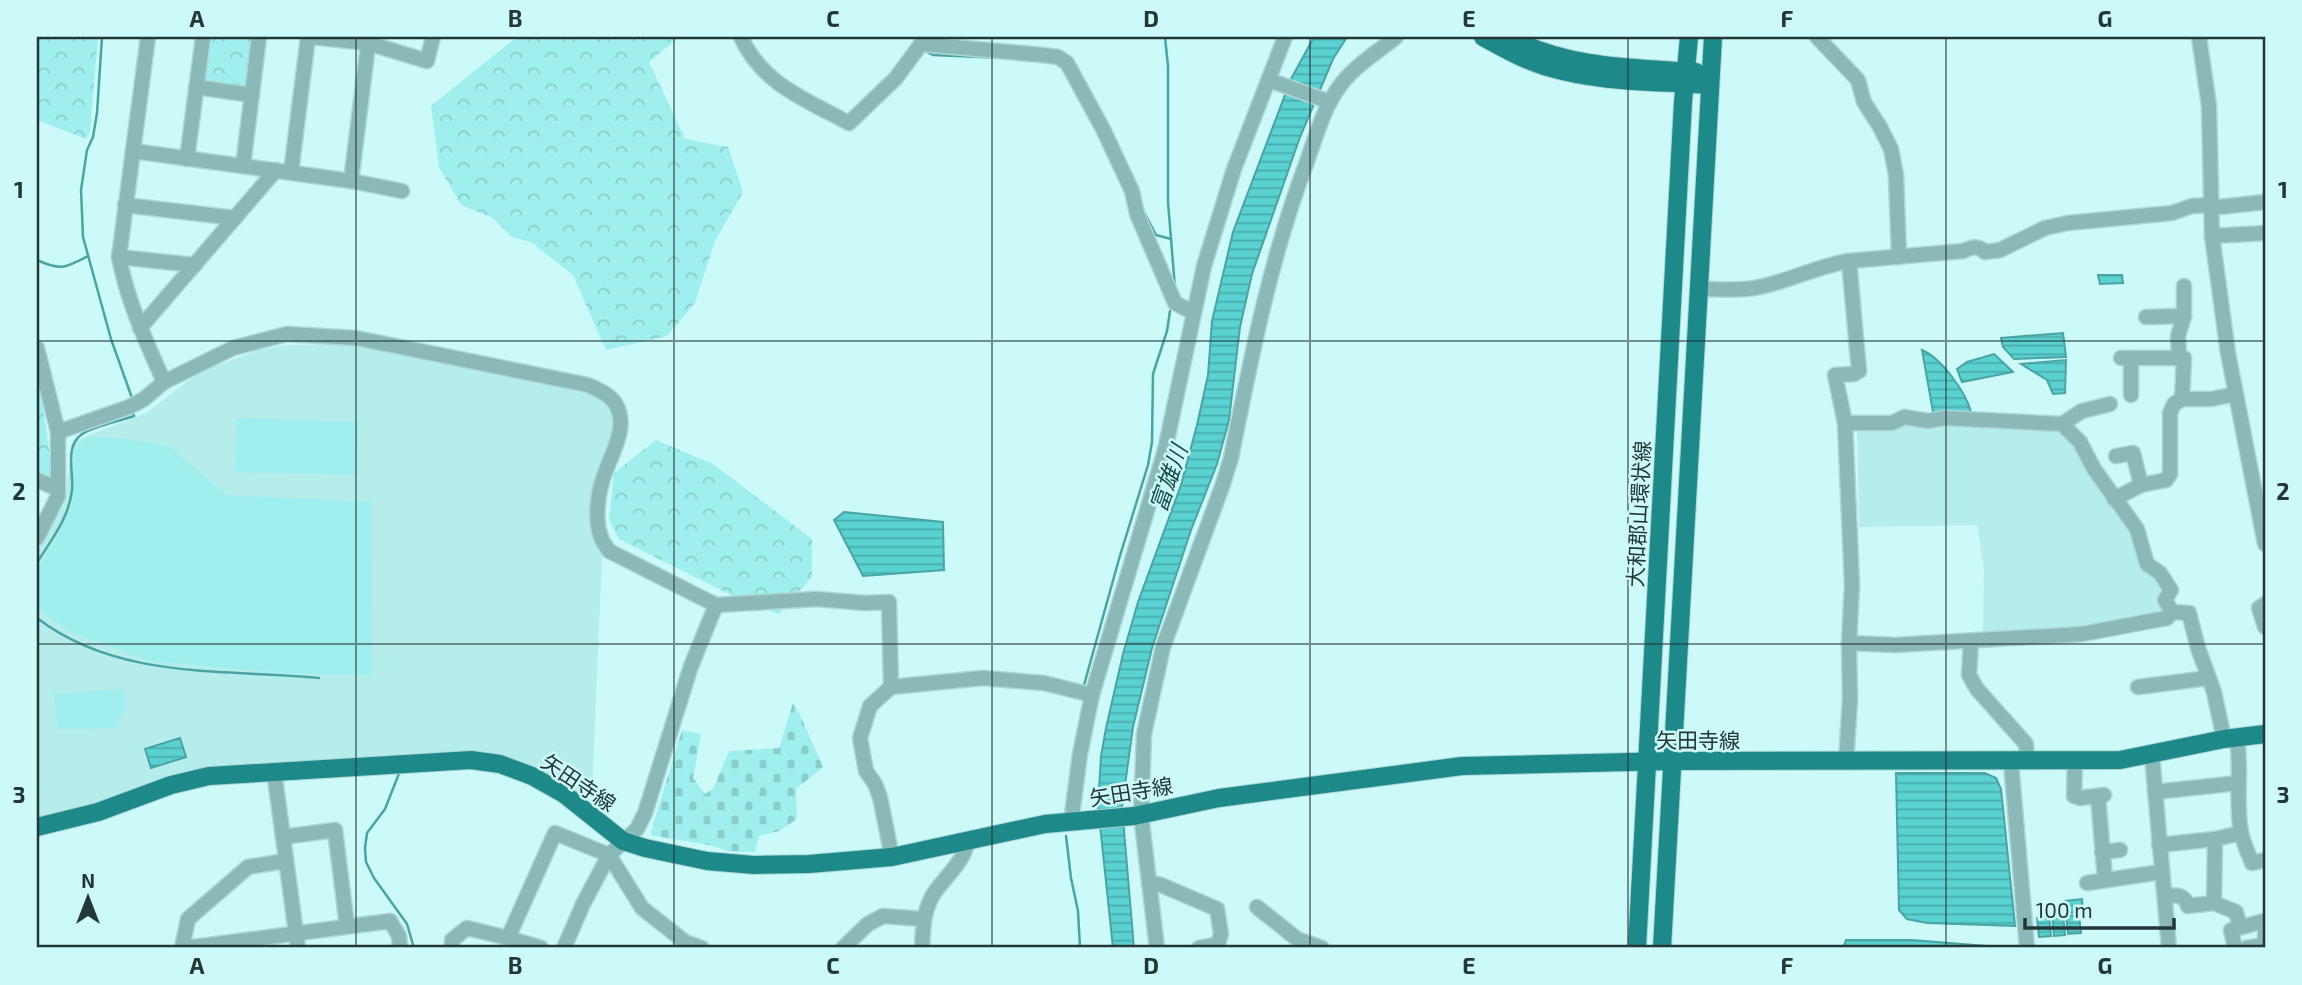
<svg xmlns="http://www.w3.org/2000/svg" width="2302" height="985" viewBox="0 0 2302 985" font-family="'Exo 2','Noto Sans JP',sans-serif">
<defs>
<pattern id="forest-crowns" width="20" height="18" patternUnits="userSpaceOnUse" patternTransform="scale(1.75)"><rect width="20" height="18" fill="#9eefee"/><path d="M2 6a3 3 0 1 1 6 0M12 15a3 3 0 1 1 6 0" fill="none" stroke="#88cecd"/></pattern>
<pattern id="cemetery-stones" width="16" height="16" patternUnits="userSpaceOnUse" patternTransform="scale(1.75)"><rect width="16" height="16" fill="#9eefee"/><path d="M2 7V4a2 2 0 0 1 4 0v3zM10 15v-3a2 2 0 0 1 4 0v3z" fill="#88cecd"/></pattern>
<pattern id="water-rules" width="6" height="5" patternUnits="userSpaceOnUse" patternTransform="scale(1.75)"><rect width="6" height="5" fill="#5ad2d2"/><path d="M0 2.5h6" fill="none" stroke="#4aabab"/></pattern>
</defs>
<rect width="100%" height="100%" fill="#cbfaf9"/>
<g fill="#b5edeb">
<polygon points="367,344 576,385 605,398 617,416 595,524 602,557 592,790 577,798 534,768 275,767 37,820 37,551 65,503 72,442 146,413 198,373 258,350 288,345"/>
<polygon points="1931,424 2061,429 2078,445 2133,529 2169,593 2169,612 2056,632 1983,633 1984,569 1977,525 1859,527 1857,425"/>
</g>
<g fill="url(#forest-crowns)">
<polygon points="37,37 98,37 90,131 86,139 37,120"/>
<polygon points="208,37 248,37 251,40 247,85 240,89 204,82"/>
<polygon points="517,37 679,37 649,62 685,139 728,147 743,192 715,241 695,303 667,336 606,350 573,275 531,242 512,237 493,218 461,205 439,167 431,106"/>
<polygon points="37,376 42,399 53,480 37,473"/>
<polygon points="656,440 713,464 812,539 812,577 779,614 741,600 619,539 609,520 614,473"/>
</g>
<polygon fill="url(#cemetery-stones)" points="793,703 799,713 823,767 796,789 797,819 779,831 759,836 755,852 727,851 714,846 650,835 682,730 701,734 693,778 705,794 713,789 729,751 779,748"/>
<g fill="#9eefee">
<polygon points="237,418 359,422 358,475 235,472"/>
<polygon points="86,437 123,438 170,447 226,495 371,502 372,675 295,674 149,661 71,632 37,608 37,570 57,535 73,500 75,448"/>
<path d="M122,689C129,704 123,714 115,728L57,729L54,694Z"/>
</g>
<g fill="url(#water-rules)" stroke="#4aa4a4" stroke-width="2">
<polygon points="1314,37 1347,37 1333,59 1300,137 1252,274 1240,327 1229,420 1217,464 1191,530 1152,648 1133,727 1122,807 1134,948 1113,948 1098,806 1101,756 1106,728 1123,654 1138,602 1181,485 1197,425 1208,375 1212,321 1233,232 1291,79"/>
<polygon points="2098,275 2122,275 2123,283 2100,284"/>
<polygon points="2063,333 2066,357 2014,359 2003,347 2001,338"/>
<path d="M1922,350C1941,358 1966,392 1971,412H1933Z"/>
<polygon points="1994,354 2013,372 1962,382 1957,369 1967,362"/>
<polygon points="2066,360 2065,393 2053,394 2047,380 2021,364"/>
<polygon points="844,512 943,522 944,570 863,576 834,520"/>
<polygon points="180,738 186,757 151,768 145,749"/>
<polygon points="1896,773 1985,773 1996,778 2001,789 2015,926 1927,923 1907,919 1899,910"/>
<polygon points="2082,899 2083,912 2066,913 2065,901"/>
<polygon points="2063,915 2065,935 2054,936 2052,916"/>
<polygon points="2079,915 2081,933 2068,934 2066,916"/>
<polygon points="2049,916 2051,936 2039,937 2037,918"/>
<polygon points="1846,940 1912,940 2012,948 1843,948"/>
</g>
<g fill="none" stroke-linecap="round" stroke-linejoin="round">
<g stroke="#4aa4a4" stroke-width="2.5">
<polyline points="102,37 97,113 93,137 87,150 81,190 83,237 111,339 132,398"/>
<polyline points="1165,37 1168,66 1168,202 1175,288"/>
<polyline points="923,50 933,55 1003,58"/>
<polyline points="1142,208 1156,235 1171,239"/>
<path d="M37,260C61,271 65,268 88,256"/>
<path d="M37,563C51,540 69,518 72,490C74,472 64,447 82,434C94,426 120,421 134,416L133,412"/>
<path d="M37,618C118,680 223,669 319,678"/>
<polyline points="1084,685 1119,559 1148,465 1152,442 1153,374 1167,331 1170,311"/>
<polyline points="400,771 385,809 367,833 365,848 366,862 374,878 407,924 414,948"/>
<polyline points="1066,836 1071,878 1078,911 1080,948"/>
</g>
<g stroke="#add7d6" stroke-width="17">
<g id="minor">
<path d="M148,37L119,257C127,300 146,342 164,382"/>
<polyline points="311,37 368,43 427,61 433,37"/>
<path d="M741,37C762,84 806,100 849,123L896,78L921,44"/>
<polyline points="1817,37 1858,80 1864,102 1880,127 1891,149 1896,175 1899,257"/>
<polyline points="2199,37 2209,106 2212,236 2228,353 2265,544"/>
<polyline points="921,44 1042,55 1058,57 1067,63 1103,129 1132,191 1137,214 1175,303 1194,313"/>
<polyline points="1269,80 1330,102"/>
<polyline points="196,87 252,95"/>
<polyline points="133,151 351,181 402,191"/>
<polyline points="187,159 203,37"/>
<polyline points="243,166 259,37"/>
<polyline points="291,172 308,37"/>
<polyline points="351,181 369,37"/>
<polyline points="125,205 235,218"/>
<polyline points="2210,208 2265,202"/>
<polyline points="2212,236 2265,233"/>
<polyline points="119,257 195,265"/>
<path d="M1699,289C1717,289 1737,291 1754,288C1786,283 1816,266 1849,261L1963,251C1972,247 1977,245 1985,252L2000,250L2045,228L2068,223L2172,213L2192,206L2210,205"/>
<polyline points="2146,317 2184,316"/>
<polyline points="140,328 276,170"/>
<polyline points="37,348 58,432 58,496 37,538"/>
<polyline points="2121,358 2184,358 2182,399"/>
<polyline points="2131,358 2131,395"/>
<polyline points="2179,358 2178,336 2184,316 2184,286"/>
<polyline points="1845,423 1892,423 1904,417 1928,421 1944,418 2062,424 2080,442 2094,469 2137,529 2147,564 2160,573 2171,590 2165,600 2172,612 2167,618 2082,634 1895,645 1849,643"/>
<polyline points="2062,424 2082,411 2110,404"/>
<path d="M58,432L129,407L144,399L164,382L233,348L287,334L356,338L588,385C598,390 609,394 615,403C631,428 608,458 602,482C597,499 595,521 601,537C602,542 607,547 609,551L716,605L816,599L865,603L889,602L891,687L983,678L1044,683L1092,695"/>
<polyline points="2116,456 2133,453 2141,485"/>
<polyline points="37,480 58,489"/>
<polyline points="2114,499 2141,485 2166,480 2170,474 2170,413 2174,404 2182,399 2211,399 2236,394"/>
<polyline points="2265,604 2259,608 2265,627"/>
<polyline points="2172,612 2189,613 2198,648 2214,692 2224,739"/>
<polyline points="1971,641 1969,675 1977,689 2026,744 2027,760"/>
<polyline points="891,687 870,706 860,738 866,771 875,784 880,797 892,857"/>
<polyline points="2138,687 2208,678"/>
<path d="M2237,738C2242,769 2235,801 2241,832C2243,842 2248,853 2252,863L2265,860"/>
<polyline points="2152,755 2169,948"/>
<polyline points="2075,760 2074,796 2080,798 2104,795"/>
<polyline points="1846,762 1850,699 1849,643 1852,585 1845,423 1835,375 1854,374 1859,371 1849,261"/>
<polyline points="2011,762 2027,948"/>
<polyline points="274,771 298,948"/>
<polyline points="2155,792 2238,783"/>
<polyline points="2098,796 2105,879"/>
<polyline points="1071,822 1080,754 1092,695 1165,450 1204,266 1234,169 1285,37"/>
<polyline points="283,837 335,830 347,926"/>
<polyline points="2159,845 2215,839 2241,833"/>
<polyline points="2102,852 2120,850"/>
<polyline points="1149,883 1161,885 1217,909 1221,934 1218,944 1199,948"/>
<polyline points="2087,883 2161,872"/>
<path d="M2166,896C2177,895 2184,894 2188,906L2214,903L2236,912L2240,927"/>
<polyline points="2214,903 2215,839"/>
<polyline points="1257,907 1297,939 1322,948"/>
<polyline points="508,938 555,833 609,855 642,908 685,942 702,948"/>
<polyline points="182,948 188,919 248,867 285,861"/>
<polyline points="186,948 390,921 399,936 400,948"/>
<polyline points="452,948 452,940 467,928 508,938 541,948"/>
<polyline points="564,948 583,904 609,855 637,829 645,813 691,666 716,605"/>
<polyline points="843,948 868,924 883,916 923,919"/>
<path d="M922,948C923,929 923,912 933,895C945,876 964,863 968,840"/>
<path d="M1157,948L1141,815L1144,734L1163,647L1223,484L1231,458C1251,358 1270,260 1306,164C1315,140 1322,112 1337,90C1351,68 1376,53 1396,37"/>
<polyline points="2235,948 2231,930 2264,921"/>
<polyline points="2246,948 2264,945"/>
<polyline points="2265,948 2265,921"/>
</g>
</g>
<g stroke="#add7d6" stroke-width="20">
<g id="major">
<path d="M1483,37C1503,48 1524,60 1547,67C1600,83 1655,81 1710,85"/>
<path d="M1509,37C1566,68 1633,68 1696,72"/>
<polyline points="37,827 98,812 171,785 209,776 471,760 500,764 532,776 564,794 623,841 645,848 707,861 754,865 809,864 892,857 1045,824 1134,816 1219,798 1462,766 1672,761 2120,760 2224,739 2265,734"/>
<polyline points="1637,948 1683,102 1689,37"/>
<polyline points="1662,948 1713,37"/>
</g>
</g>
<use href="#minor" stroke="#8bb9b8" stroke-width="14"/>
<use href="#major" stroke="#1d8989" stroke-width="18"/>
</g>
<path fill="none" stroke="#243737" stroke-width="2" stroke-opacity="0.55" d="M356,37V948M674,37V948M992,37V948M1310,37V948M1628,37V948M1946,37V948M37,341H2265M37,644H2265"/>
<g text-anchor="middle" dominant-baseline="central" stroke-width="5" stroke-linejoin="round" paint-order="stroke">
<g font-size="21" fill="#243737" stroke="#cbfaf9">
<text transform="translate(1638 514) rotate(-87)">大和郡山環状線</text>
<text x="1698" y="739">矢田寺線</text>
<text transform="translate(579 782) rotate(34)">矢田寺線</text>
<text transform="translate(1131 791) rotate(-9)">矢田寺線</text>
</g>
<g font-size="23" font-style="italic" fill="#184d4d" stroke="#cbfaf9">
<text transform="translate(1168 478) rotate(-71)">富雄川</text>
</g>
</g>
<rect width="2302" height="985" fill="none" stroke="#cbfaf9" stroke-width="77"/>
<g transform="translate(88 898)" stroke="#cbfaf9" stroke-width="5" paint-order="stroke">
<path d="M0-5L12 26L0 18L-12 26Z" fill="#243737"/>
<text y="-10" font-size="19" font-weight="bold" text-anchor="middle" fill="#243737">N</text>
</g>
<path d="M2025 918v10h149v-10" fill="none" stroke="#243737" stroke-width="3.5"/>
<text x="2036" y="918" font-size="21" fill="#243737" stroke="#cbfaf9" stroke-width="5" paint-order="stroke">100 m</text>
<rect x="38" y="38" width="2226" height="908" fill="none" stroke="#243737" stroke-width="2.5"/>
<g font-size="23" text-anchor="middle" font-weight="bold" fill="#243737">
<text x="197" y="27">A</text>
<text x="515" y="27">B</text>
<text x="833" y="27">C</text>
<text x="1151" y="27">D</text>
<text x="1469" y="27">E</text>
<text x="1787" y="27">F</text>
<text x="2105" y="27">G</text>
<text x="19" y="198">1</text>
<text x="2283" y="198">1</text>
<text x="19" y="500">2</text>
<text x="2283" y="500">2</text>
<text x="19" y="803">3</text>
<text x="2283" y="803">3</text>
<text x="197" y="974">A</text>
<text x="515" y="974">B</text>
<text x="833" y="974">C</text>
<text x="1151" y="974">D</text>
<text x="1469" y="974">E</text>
<text x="1787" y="974">F</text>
<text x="2105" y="974">G</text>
</g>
</svg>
